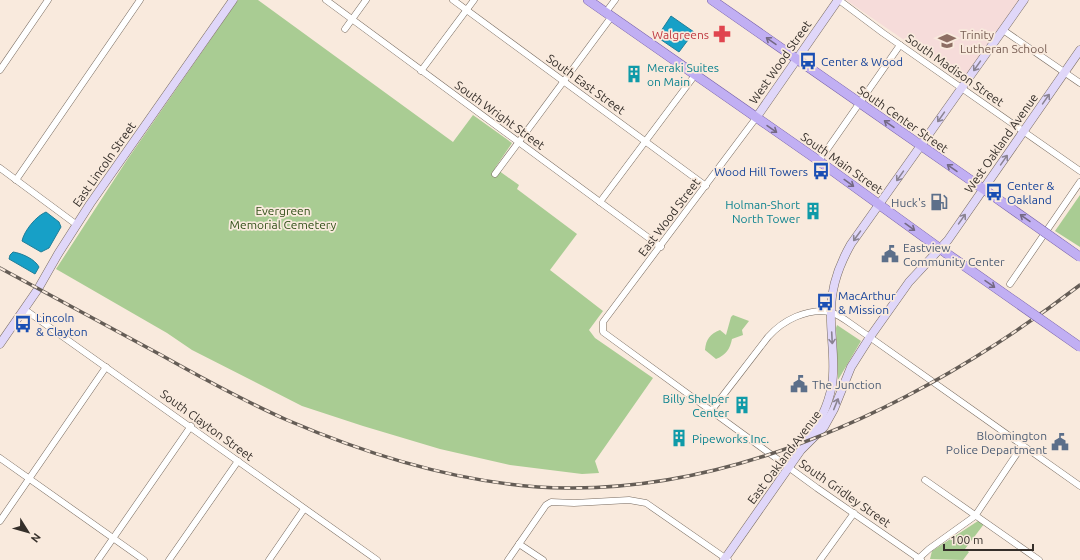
<svg xmlns="http://www.w3.org/2000/svg" width="1080" height="560" viewBox="0 0 1080 560" font-family="Ubuntu,sans-serif">
<rect width="100%" height="100%" fill="#f9eadd"/>
<polygon fill="#f6dcda" points="846,0 1019,0 962,80"/>
<g fill="#a9cc93">
<polygon points="238,0 258,0 453,142 473,115 512,143 495,168 519,185 517,189 577,234 550,270 603,311 589,330 595,338 653,378 595,461 599,473 582,474 510,465 440,449 363,426 302,406 192,350 167,333 56,269 127,160"/>
<polygon points="1080,195 1080,247 1055,231"/>
<path d="M733,315L749,321L742,330L743,335L732,339C730,349 726,355 716,359L705,350C706,339 710,334 720,330L726,335L731,317Z"/>
<polygon points="837,325 861,341 838,380 836,328"/>
<polygon points="978,521 984,524 965,549 969,552 963,560 930,559 932,551"/>
</g>
<g fill="#17a0c7" stroke="#207e98">
<polygon points="671,16 694,32 679,52 657,37"/>
<path d="M46,212L59,222L61,227L49,248L41,252L22,241C24,231 36,216 46,212Z"/>
<path d="M13,252C21,253 35,259 39,267L35,274L9,259L10,255Z"/>
</g>
<g fill="none" stroke-linecap="round" stroke-linejoin="round">
<g stroke="#776a5f" stroke-width="7">
<g id="street">
<polyline points="326,0 661,247"/>
<polyline points="453,0 706,186"/>
<polyline points="839,0 883,33 1080,171"/>
<polyline points="606,12 615,0"/>
<polyline points="345,29 366,0"/>
<polyline points="1003,30 1080,83"/>
<polyline points="0,70 48,0"/>
<polyline points="421,71 474,0"/>
<polyline points="756,118 603,322 603,332 817,488 921,560"/>
<polyline points="819,161 900,45"/>
<polyline points="0,168 77,225"/>
<polyline points="495,174 612,16"/>
<polyline points="16,180 140,0"/>
<polyline points="600,202 695,75"/>
<polyline points="1010,284 1080,182"/>
<polyline points="24,309 377,560"/>
<path d="M711,411L768,337C783,320 807,308 830,312C838,314 847,321 854,326L1080,486"/>
<polyline points="0,458 144,560"/>
<polyline points="925,480 1039,560"/>
<polyline points="0,521 106,367"/>
<polyline points="519,544 543,560"/>
<polyline points="98,560 191,426"/>
<polyline points="169,560 238,461"/>
<polyline points="269,560 304,509"/>
<polyline points="508,560 546,505 551,502 574,503 629,500 646,503 728,560"/>
<polyline points="820,560 854,513"/>
<polyline points="917,560 929,549 975,516 1022,446"/>
</g>
</g>
<g stroke="#776a5f" stroke-width="9">
<g id="secondary">
<polyline points="756,118 838,0"/>
<polyline points="0,344 38,289 58,254 90,204 233,0"/>
<path d="M807,441C819,423 828,407 832,385C836,360 830,336 831,311C831,287 839,265 851,244L1024,0"/>
<polyline points="724,560 801,450 824,427 834,409 851,367 870,337 909,282 948,240 1080,50"/>
</g>
</g>
<g stroke="#755fa7" stroke-width="10">
<g id="primary">
<polyline points="588,0 819,161 946,253"/>
<polyline points="712,0 992,195"/>
</g>
</g>
<use href="#street" stroke="#fff" stroke-width="6"/>
<use href="#secondary" stroke="#e0d7f9" stroke-width="8"/>
<use href="#primary" stroke="#c1aff3" stroke-width="9"/>
<g stroke="#655d56" stroke-width="3.5">
<path id="rail" d="M0,268C54,297 107,326 161,355C202,378 244,401 287,420C373,457 473,487 567,488C751,490 937,394 1080,285"/>
</g>
<use href="#rail" stroke="#f9eadd" stroke-width="2" stroke-dasharray="6" stroke-linecap="butt"/>
<g stroke="#755fa7" stroke-width="10" stroke-linecap="butt">
<g id="primary-bridge">
<polyline points="992,195 1080,257"/>
<polyline points="946,253 1080,347"/>
</g>
</g>
<use href="#primary-bridge" stroke="#c1aff3" stroke-width="9"/>
</g>
<defs><path id="oneway-shaft" d="M-6 0H5M1.5-3L5.5 0L1.5 3" fill="none" stroke-width="1.6" stroke-linecap="round" stroke-linejoin="round"/></defs>
<g stroke="#746984">
<use href="#oneway-shaft" transform="translate(771 41) rotate(-145)"/>
<use href="#oneway-shaft" transform="translate(889 124) rotate(-145)"/>
<use href="#oneway-shaft" transform="translate(772 129) rotate(35)"/>
<use href="#oneway-shaft" transform="translate(952 168) rotate(-145)"/>
<use href="#oneway-shaft" transform="translate(849 183) rotate(36)"/>
<use href="#oneway-shaft" transform="translate(1025 218) rotate(-145)"/>
<use href="#oneway-shaft" transform="translate(910 227) rotate(36)"/>
<use href="#oneway-shaft" transform="translate(990 284) rotate(35)"/>
</g>
<g stroke="#8a8392">
<use href="#oneway-shaft" transform="translate(977 66) rotate(125)"/>
<use href="#oneway-shaft" transform="translate(1046 99) rotate(-55)"/>
<use href="#oneway-shaft" transform="translate(941 117) rotate(125)"/>
<use href="#oneway-shaft" transform="translate(1004 160) rotate(-55)"/>
<use href="#oneway-shaft" transform="translate(900 176) rotate(125)"/>
<use href="#oneway-shaft" transform="translate(962 219) rotate(-55)"/>
<use href="#oneway-shaft" transform="translate(857 236) rotate(126)"/>
<use href="#oneway-shaft" transform="translate(832 338) rotate(87)"/>
<use href="#oneway-shaft" transform="translate(836 404) rotate(-68)"/>
</g>
<defs>
<g id="pharmacy-bare" transform="scale(1.38)"><path d="M-2-6h4v4h4v4h-4v4h-4v-4h-4v-4h4Z" fill="#e0444e" stroke="#f9eadd" stroke-width="2.5" paint-order="stroke"/></g>
<g id="school-bare" transform="scale(1.38)"><path d="M0-5L7-2L0 1L-7-2ZM-4 1L0 2.5L4 1V4Q0 6-4 4Z" fill="#8d6e63" stroke="#f9eadd" stroke-width="2.5" paint-order="stroke"/></g>
<g id="bus-bare" transform="scale(1.38)"><path d="M-5-6H5V4H4V6H2V4H-2V6H-4V4H-5ZM-3.5-4V0h7V-4ZM-3.5 1.2v1.5H-2V1.2ZM2 1.2v1.5H3.5V1.2Z" fill="#1a4fb4" stroke="#f9eadd" stroke-width="2.5" paint-order="stroke"/></g>
<g id="building-bare" transform="scale(1.38)"><path d="M-4-6H4V6H1V3H-1V6H-4ZM-2.5-4.3h1.7v1.8h-1.7ZM.8-4.3h1.7v1.8H.8ZM-2.5-1h1.7V.8h-1.7ZM.8-1h1.7V.8H.8Z" fill="#0f9aa8" stroke="#f9eadd" stroke-width="2.5" paint-order="stroke"/></g>
<g id="fuel-bare" transform="scale(1.38)"><path d="M-5.5-6h7V0h2V4h1.3V-2.5L3-4.5l.8-.8L6-3V5H2.5V1h-1V6h-7ZM-4.2-4.7v3.2H.2V-4.7Z" fill="#5c6f8a" stroke="#f9eadd" stroke-width="2.5" paint-order="stroke"/></g>
<g id="civic-bare" transform="scale(1.38)"><path d="M-.6-6.5H3V-4.5H.6V-3L4-1V1h2V6H-6V1h2V-1L-.6-3ZM-1.2 2.5V6h2.4V2.5Z" fill="#5c6f8a" stroke="#f9eadd" stroke-width="2.5" paint-order="stroke"/></g>
</defs>
<g fill-rule="evenodd">
<use href="#pharmacy-bare" x="722" y="34"/>
<use href="#school-bare" x="947" y="41"/>
<use href="#bus-bare" x="808" y="61"/>
<use href="#building-bare" x="634" y="74"/>
<use href="#bus-bare" x="821" y="171"/>
<use href="#bus-bare" x="994" y="192"/>
<use href="#fuel-bare" x="939" y="202"/>
<use href="#building-bare" x="813" y="211"/>
<use href="#civic-bare" x="890" y="254"/>
<use href="#bus-bare" x="825" y="302"/>
<use href="#bus-bare" x="23" y="324"/>
<use href="#civic-bare" x="799" y="384"/>
<use href="#building-bare" x="742" y="405"/>
<use href="#building-bare" x="679" y="438"/>
<use href="#civic-bare" x="1060" y="442"/>
</g>
<g text-anchor="middle" dominant-baseline="central" stroke-width="3.5" stroke-linejoin="round" paint-order="stroke">
<g font-size="12" fill="#be3a42" stroke="#f9eadd" text-anchor="end">
<text x="709" y="34">Walgreens</text>
</g>
<g font-size="12" fill="#785e54" stroke="#f9eadd" text-anchor="start">
<text x="960" y="34">Trinity<tspan x="960" dy="14">Lutheran School</tspan></text>
</g>
<g font-size="12" fill="#164399" stroke="#f9eadd" text-anchor="start">
<text x="821" y="61">Center &amp; Wood</text>
<text x="808" y="171" text-anchor="end">Wood Hill Towers</text>
<text x="1007" y="185">Center &amp;<tspan x="1007" dy="14">Oakland</tspan></text>
<text x="838" y="295">MacArthur<tspan x="838" dy="14">&amp; Mission</tspan></text>
<text x="36" y="317">Lincoln<tspan x="36" dy="14">&amp; Clayton</tspan></text>
</g>
<g font-size="12" fill="#352f2a" stroke="#f9eadd">
<text transform="translate(780 62) rotate(-55)">West Wood Street</text>
<text transform="translate(955 70) rotate(35)">South Madison Street</text>
<text transform="translate(586 84) rotate(36)">South East Street</text>
<text transform="translate(500 115) rotate(36)">South Wright Street</text>
<text transform="translate(903 119) rotate(35)">South Center Street</text>
<text transform="translate(1001 143) rotate(-55)">West Oakland Avenue</text>
<text transform="translate(842 163) rotate(35)">South Main Street</text>
<text transform="translate(104 164) rotate(-55)">East Lincoln Street</text>
<text transform="translate(669 217) rotate(-53)">East Wood Street</text>
<text transform="translate(207 425) rotate(36)">South Clayton Street</text>
<text transform="translate(784 457) rotate(-53)">East Oakland Avenue</text>
<text transform="translate(845 493) rotate(35)">South Gridley Street</text>
</g>
<g font-size="12" fill="#0d838f" stroke="#f9eadd" text-anchor="start">
<text x="647" y="67">Meraki Suites<tspan x="647" dy="14">on Main</tspan></text>
<text x="800" y="204" text-anchor="end">Holman-Short<tspan x="800" dy="14">North Tower</tspan></text>
<text x="729" y="398" text-anchor="end">Billy Shelper<tspan x="729" dy="14">Center</tspan></text>
<text x="692" y="438">Pipeworks Inc.</text>
</g>
<g font-size="12" fill="#4e5e75" stroke="#f9eadd" text-anchor="end">
<text x="926" y="202">Huck's</text>
<text x="903" y="247" text-anchor="start">Eastview<tspan x="903" dy="14">Community Center</tspan></text>
<text x="812" y="384" text-anchor="start">The Junction</text>
<text x="1047" y="435">Bloomington<tspan x="1047" dy="14">Police Department</tspan></text>
</g>
<g font-size="12" fill="#314f18" stroke="#f9eadd">
<text x="283" y="210">Evergreen<tspan x="283" dy="14">Memorial Cemetery</tspan></text>
</g>
</g>
<g transform="translate(28 532) rotate(127)" stroke="#f9eadd" stroke-width="3" paint-order="stroke">
<path d="M0-3L7 15L0 10L-7 15Z" fill="#352f2a"/>
<text y="-6" font-size="11" font-weight="bold" text-anchor="middle" fill="#352f2a">N</text>
</g>
<path d="M944 544v6h89v-6" fill="none" stroke="#352f2a" stroke-width="2"/>
<text x="950" y="544" font-size="12" fill="#352f2a" stroke="#f9eadd" stroke-width="3" paint-order="stroke">100 m</text>
</svg>
